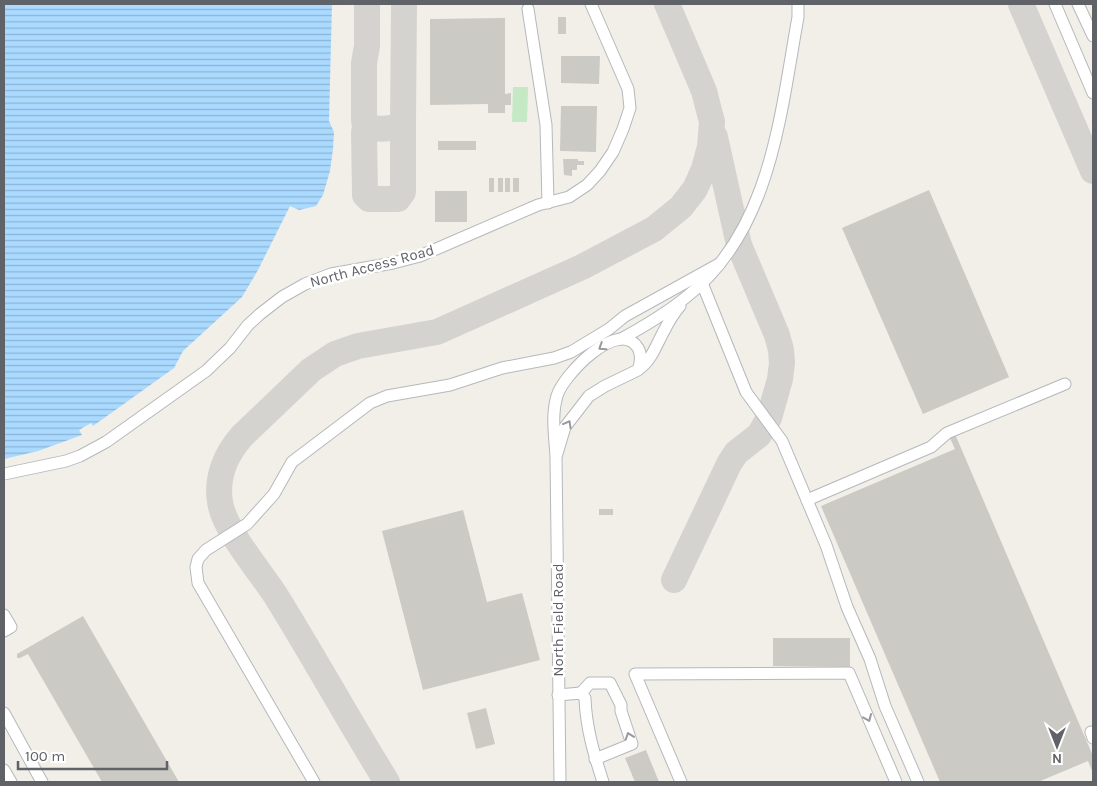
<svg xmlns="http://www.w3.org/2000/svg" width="1097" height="786" viewBox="0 0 1097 786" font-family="Karla,sans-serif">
<defs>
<pattern id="water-rules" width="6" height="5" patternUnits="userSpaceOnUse" patternTransform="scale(1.25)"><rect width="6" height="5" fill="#aadaff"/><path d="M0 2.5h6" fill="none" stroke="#8eb4d2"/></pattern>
</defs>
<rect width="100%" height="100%" fill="#f1efe8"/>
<polygon fill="#c5e8c5" points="513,87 528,87 527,122 512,122"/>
<polygon fill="url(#water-rules)" points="4,4 337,4 336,190 319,212 301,211 221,340 95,434 4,464"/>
<polygon fill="#f1efe8" points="332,4 339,4 337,116 341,125 338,190 335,199 320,214 314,216 310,215 308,217 303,214 254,296 223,341 199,364 97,436 69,452 42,460 4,466 4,459 38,451 82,435 79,430 91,423 93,426 174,368 183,351 242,297 258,270 290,206 299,210 316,206 323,195 330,171 333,149 334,132 329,121"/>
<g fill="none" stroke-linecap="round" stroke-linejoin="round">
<g stroke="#d4d3d0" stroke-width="26">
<path d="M367,4V46L364,63V121C366,124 366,126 370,127C377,130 398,129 403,123L404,4"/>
<polyline points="1021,4 1093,171"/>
<polyline points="370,127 364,132 365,195 369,199 398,199 403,192 403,119"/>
<polyline points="674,580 729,464 736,453 759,435 769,418 780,379 782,363 781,350 777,335 739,245 715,137"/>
<path d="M387,782C349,721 314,657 276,596C260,571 224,530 220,502C216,477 226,454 242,436L311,370L335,354L358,346L437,332L582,267L654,229L681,207L695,189L704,169L710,147L712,122L704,91L667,4"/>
</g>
</g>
<g fill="#cccac5">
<rect x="558" y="17" width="8" height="17"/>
<polygon points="505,18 505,94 511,93 511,105 505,105 505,113 488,113 488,104 430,105 430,19"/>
<polygon points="561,56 600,56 599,84 561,83"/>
<polygon points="561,106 597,106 596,152 560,151"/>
<rect x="438" y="141" width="38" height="9"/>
<polygon points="563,159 578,159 578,161 584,161 584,165 577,165 577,170 572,170 572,176 564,175"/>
<rect x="489" y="178" width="5" height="14"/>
<rect x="498" y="178" width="5" height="14"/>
<rect x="505" y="178" width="5" height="14"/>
<rect x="513" y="178" width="6" height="14"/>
<polygon points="929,190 1009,377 923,414 842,228"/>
<rect x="435" y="191" width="32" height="31"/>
<polygon points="955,434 1093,756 1093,773 1088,761 1038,782 940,782 821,506 955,449 949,436"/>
<rect x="599" y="509" width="14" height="6"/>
<polygon points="463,510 487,602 522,593 540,660 423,690 382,531"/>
<polygon points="83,616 179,782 102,782 28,654 20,658 17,658 17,654"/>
<polygon points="773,638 850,638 850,667 773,666"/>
<polygon points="486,708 495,744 476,749 467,713"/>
<polygon points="646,750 659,782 635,782 625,758"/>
</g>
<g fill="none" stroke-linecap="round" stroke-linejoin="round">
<g stroke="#b5b8bc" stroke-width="13">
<g id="minor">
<polyline points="1055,4 1093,93"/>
<polyline points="1078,4 1093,36"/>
<polyline points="528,9 546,125 548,203"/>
<polyline points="702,283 746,392 782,441 826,545 847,607 870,659 885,706 918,782"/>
<path d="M621,339C643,327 665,314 685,298C771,232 780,116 798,17V4"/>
<path d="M639,369C652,360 657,343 665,329C669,321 674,313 680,306"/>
<path d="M556,457L565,427L589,396L605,386L638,370C641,362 642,355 638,348C619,317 563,375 557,396C551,416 555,437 556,457L560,782"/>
<polyline points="4,474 66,461 80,456 106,442 206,371 230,348 248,325 260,314 282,297 305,284 331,274 393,263 420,256 538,205 569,197 587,185 600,171 613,152 623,129 630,108 628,89 591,4"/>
<polyline points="807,500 931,447 947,433 1065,384"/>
<polyline points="4,615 11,627 4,631"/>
<polyline points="581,693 590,683 610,683 621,705 621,711 632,744 595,759"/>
<path d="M558,695L581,693L585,698C586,728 594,754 603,782"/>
<polyline points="4,713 42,782"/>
<polyline points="1091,732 1093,738"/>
<polyline points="4,770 11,782"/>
<polyline points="314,782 198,583 196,567 198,559 206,550 247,524 274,494 292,462 370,403 387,396 450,385 502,368 554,358 571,352 609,329 625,316 719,264"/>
<polyline points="681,782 635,674 849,673 896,782"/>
</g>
</g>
<use href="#minor" stroke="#fff" stroke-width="11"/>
</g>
<defs><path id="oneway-chevron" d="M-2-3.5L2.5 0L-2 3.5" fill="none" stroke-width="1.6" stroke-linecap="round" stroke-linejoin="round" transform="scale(1.25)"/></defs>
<g stroke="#979a9d">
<use href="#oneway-chevron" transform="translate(602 347) rotate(147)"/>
<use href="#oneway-chevron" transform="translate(568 424) rotate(-61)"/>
<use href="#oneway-chevron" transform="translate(868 718) rotate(67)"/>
<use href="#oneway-chevron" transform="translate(629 736) rotate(-109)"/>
</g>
<g text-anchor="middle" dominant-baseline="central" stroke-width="5" stroke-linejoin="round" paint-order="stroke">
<g font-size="15" fill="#5f6368" stroke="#fff">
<text transform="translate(372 266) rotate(-15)">North Access Road</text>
<text transform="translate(558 620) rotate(-90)">North Field Road</text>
</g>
</g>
<rect width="1097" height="786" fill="none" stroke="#5f6368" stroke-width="10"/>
<g transform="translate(1057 746) rotate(180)" stroke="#ffffff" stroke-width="4" paint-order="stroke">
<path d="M0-4L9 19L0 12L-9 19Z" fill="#5f6368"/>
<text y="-8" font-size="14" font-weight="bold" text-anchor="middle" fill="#5f6368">N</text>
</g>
<path d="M18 761v8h149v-8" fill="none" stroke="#5f6368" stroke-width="2.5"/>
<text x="25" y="761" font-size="15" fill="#5f6368" stroke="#ffffff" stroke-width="4" paint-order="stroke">100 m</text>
</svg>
